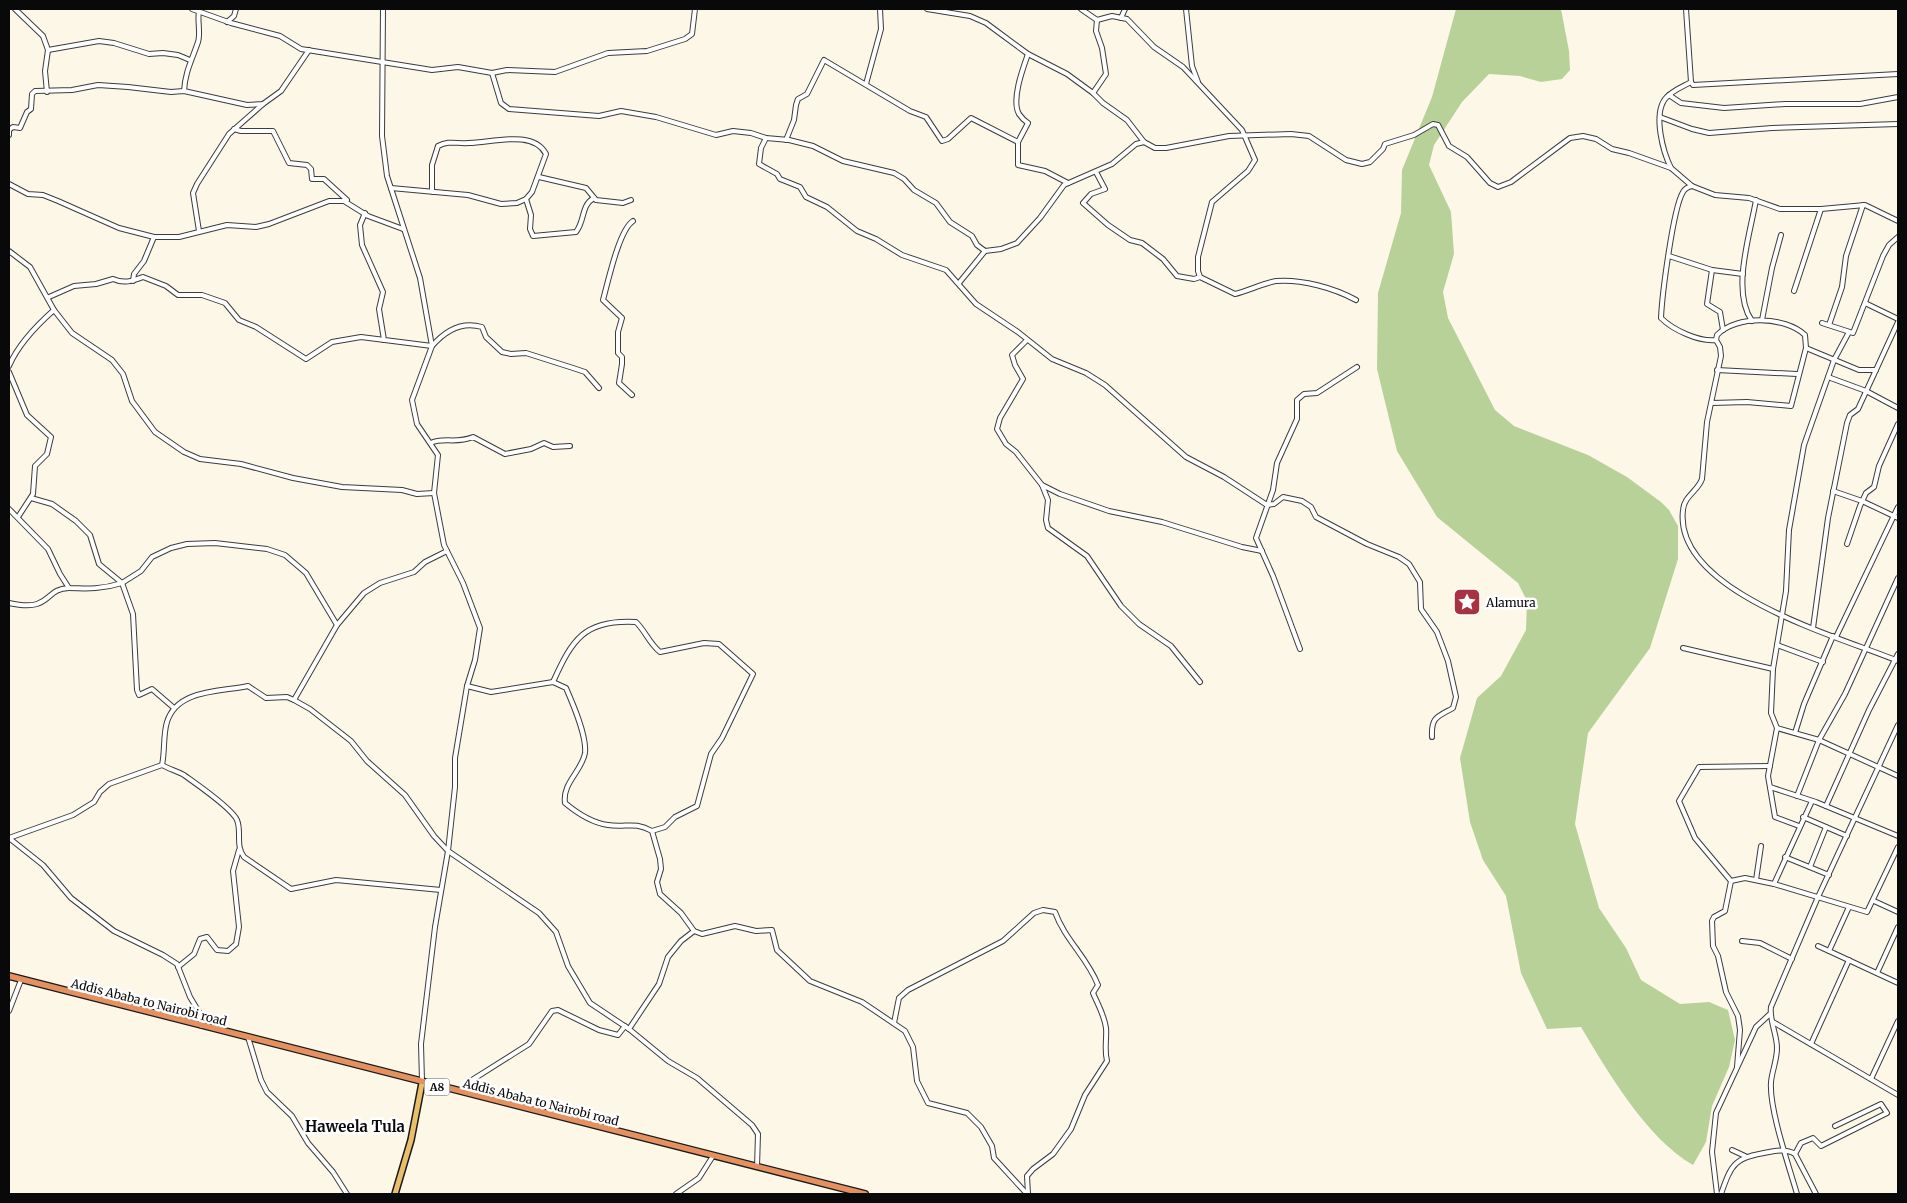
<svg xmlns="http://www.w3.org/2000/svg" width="1907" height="1203" viewBox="0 0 1907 1203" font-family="Merriweather,serif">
<rect width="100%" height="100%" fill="#fdf7e8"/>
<path fill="#b7d198" d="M1456,9H1561L1569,51L1570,70L1562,79L1541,82L1520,76L1489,74L1462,102L1434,145L1429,165L1451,212L1454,254L1443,292L1448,318L1495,410L1514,426L1588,455L1627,477L1661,502L1669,510L1678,526V559L1650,648L1588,733L1575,824L1599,908L1626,948L1641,980L1680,1004L1709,1002L1728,1010L1735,1040L1729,1067L1712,1106L1706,1142L1693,1165C1646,1138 1608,1072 1581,1027L1547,1029L1521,973L1506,896L1483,860L1470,822L1460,758L1477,698L1501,676L1526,630L1527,601L1518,583L1437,517L1397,451L1377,369L1378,293L1401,213L1402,170L1432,97Z"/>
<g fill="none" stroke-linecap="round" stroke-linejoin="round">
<g stroke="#3c3c3c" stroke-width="6">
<g id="minor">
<polyline points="15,9 43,36 48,50 99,41 114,43 149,54 163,53 178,55 190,60"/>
<polyline points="192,9 231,23 280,36 301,49 432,70 458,67 492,73 507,70 555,72 608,53 647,51 685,39 692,34 695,9"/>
<polyline points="383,9 382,136 387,176 420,278 432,346 412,400 417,424 438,455 434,493 444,545 463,583 480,628 475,660 467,686 455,758 455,787 448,851 435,927 421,1044 422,1081"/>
<polyline points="927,9 970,16 986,23 1028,54 1067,74 1093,93 1103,103 1127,120 1144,142"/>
<polyline points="1081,9 1097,20 1112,16 1127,19 1154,47 1183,67 1242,130 1255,160 1248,171 1212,202 1198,257 1198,271 1200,277"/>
<polyline points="1186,9 1192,66 1198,82"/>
<polyline points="1686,9 1691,82"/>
<polyline points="1121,18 1125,9"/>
<polyline points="227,22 234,16 236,9"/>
<path d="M1028,54C1023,68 1011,100 1019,114C1021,117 1025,121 1028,123L1018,142V165L1045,171L1068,183"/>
<polyline points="492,73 501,103 509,109 599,116 621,111 656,117 716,135 733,131 751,133 766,138 789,140 813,146 843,161 894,173 904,179 914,190 936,203 950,222 972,236 977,245 985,251 1001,249 1017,243 1040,218 1064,185 1112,164 1136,144 1144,142 1155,148 1166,148 1229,136 1291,134 1309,136 1346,160 1362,164 1370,162 1383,149 1385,144 1414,135 1433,124 1438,125 1449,146 1467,157 1490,183 1498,187 1511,182 1570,138 1583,136 1596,139 1612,149 1629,153 1671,168 1692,186 1715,195 1749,198 1780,209 1821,209 1865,205 1898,221"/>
<polyline points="1691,82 1693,85 1898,74"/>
<polyline points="866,84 881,29 880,9"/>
<path d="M184,91C185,72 192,60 198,42C201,33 197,21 199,11"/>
<polyline points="47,92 45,71 48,50"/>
<polyline points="1093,93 1106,74 1102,48 1096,31 1097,20"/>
<polyline points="1669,95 1681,103 1724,108 1785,104 1860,104 1898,97"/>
<polyline points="1660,117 1692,129 1709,133 1772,128 1898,124"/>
<polyline points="234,129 241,131 273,131 289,163 307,165 311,169 312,179 324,179 347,200"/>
<polyline points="9,135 9,130 13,127 20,128 27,112 31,109 32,94 35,91 72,90 98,85 128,87 171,92 184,91 247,105 263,104 281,91 309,50"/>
<path d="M766,138L761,148L759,164L777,174L780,179L800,187L806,197L827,207L857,231L876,239L902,255L946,270L976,304L1018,332L1052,359L1086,373L1105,385L1186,457L1224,477L1267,505L1274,504L1283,497L1302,501L1311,507L1316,517L1367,544L1399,557L1409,564L1420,582L1421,609L1437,632L1448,661L1456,697L1453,708C1437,717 1431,717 1432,737"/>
<polyline points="786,140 794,120 796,105 798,99 807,94 824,60 910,111 926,117 942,141 948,139 971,118 1018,142"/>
<path d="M1671,168C1663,152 1653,115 1665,99C1671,91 1682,87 1691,82"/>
<path d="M1096,172L1105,189L1091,194L1083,203L1108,225L1130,240L1142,243L1163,259L1177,276L1194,279L1200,277L1235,294C1247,291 1267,282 1276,281C1302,279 1334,288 1356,300"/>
<polyline points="539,177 586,188 596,200 623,203 631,200"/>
<polyline points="9,184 28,194 43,195 58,201 119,228 154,237 179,237 227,225 256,227 269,224 329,201 344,201 368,216 403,229"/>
<path d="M1692,186C1688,187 1685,188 1683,192C1673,208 1662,296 1661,318C1673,330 1699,342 1716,340"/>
<path d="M391,188L468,195L501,204L517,203L526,199L532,192L546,154C533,129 491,143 469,143C457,144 449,140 438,146L432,165V192"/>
<path d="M526,199L531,215L530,229L533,236L576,232C585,221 581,205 594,198"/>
<polyline points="365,213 360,225 362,245 383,292 379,309 384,340"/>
<polyline points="199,231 193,193 197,184 229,134 263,104"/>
<polyline points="9,251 30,267 54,310 72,333 112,360 123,374 132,401 155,432 184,452 200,459 241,464 293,478 342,487 402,490 417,494 434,493"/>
<polyline points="1669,256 1712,270 1743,274"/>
<polyline points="1712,270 1707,304 1720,312 1723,330"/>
<polyline points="133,281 134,274 144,261 154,237"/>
<polyline points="959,283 985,251"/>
<polyline points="1794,291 1821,209"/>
<path d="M49,297L74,286L96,284L113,279C124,284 132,281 143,277L166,286L178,295H202L225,303L239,320L256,327L306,359L332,342L361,337L432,346C445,331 462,321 482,327L486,337L502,352L511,354L526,353L573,368L585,372L599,388"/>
<polyline points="1865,303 1898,319"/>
<polyline points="1762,320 1772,268 1781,235"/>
<path d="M1752,321C1731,291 1750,235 1756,200"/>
<polyline points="1822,323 1853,333 1883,256 1889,245 1898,237"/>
<polyline points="1829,325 1842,287 1846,256 1863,205"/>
<polyline points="1027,340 1012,355 1015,365 1023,379 1000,418 997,429 1006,444 1016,452 1042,485 1060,494 1109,511 1162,522 1242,547 1262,551"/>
<polyline points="1806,348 1859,370 1876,370"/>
<path d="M9,366C18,345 37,325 54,310"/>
<polyline points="1717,370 1797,374"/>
<polyline points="9,372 27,415 51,437 47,454 35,466 33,494 18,517"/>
<polyline points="1828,377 1866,391 1898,408"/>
<path d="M632,395L619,383L622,364V357L618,353V332L622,318L603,300C608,282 619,230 633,221"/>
<path d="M1712,403L1747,402L1791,406L1806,348L1805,335C1785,316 1736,315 1717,335L1716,340L1720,347L1721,356L1707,422L1702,479C1698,491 1684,496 1683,510C1673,592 1840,637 1898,661"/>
<path d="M431,443C442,437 457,444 473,437L505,454L531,449L544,443L553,447L570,446"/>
<polyline points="1042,485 1048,500 1046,520 1048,528 1087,556 1121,606 1139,624 1171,646 1200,682"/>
<polyline points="1833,491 1862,501 1898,518"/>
<polyline points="31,498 52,504 76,521 90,535 99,564 122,583 141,571 152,557 171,548 187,544 215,543 267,549 285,555 306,573 337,625"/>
<path d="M9,509L48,549L60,574L69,588C88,589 103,589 122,583L133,614L137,690L139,695L152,689L174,708"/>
<polyline points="1847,544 1860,506 1866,493 1874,487 1879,466 1898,424"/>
<path d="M9,603C18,605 28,607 37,604C52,599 50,589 69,588"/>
<polyline points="1813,628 1828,518 1847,423 1850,415 1858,409 1898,322"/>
<polyline points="1836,637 1898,507"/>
<polyline points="1777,645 1823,662"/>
<polyline points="1683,648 1773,669"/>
<polyline points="1300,649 1273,576 1256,538 1273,490 1277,463 1297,419 1297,400 1304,394 1317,393 1357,367"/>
<path d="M553,682C572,640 584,619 636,622C646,632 649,643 660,652L704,643L719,644L753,674L722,738L711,754L697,806L675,817L665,827L652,831"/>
<path d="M467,686L491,692L553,682L566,688C573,704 587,736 585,753C582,771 562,783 565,803C577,813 593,823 608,825C626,828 634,821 652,831L660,859L661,869L657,882L660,894L681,913L694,931L702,934L735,926L756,931L772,930L777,950L810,981L862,1002L905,1031L913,1047L917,1081L928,1103L967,1113L981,1127L992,1146L994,1158L1027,1194"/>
<polyline points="294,700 310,709 351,741 367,761 405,795 434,836 448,851 539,913 556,932 568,966 590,1003 629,1029 668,1061 697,1078 752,1125 758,1134 757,1167"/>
<polyline points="1777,728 1819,740 1898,776"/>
<polyline points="1795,733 1804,704 1833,636"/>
<path d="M162,765C169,769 177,771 184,775C195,783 232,808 237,820C242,832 235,845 244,857L291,889L336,880L441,890"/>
<polyline points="1770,787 1816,802 1898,836"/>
<polyline points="1797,796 1819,740 1845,694 1898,578"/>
<polyline points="1826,806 1869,710 1898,654"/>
<polyline points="1803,817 1847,836"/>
<polyline points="1799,826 1775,817 1768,776 1777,728 1771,713 1773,669 1786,591 1789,530 1804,445 1834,360 1849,332"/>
<path d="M9,838L73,815L94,802L100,792L109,784L162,765C165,752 163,734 167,722C177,689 220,692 248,686L266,698L287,697L294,700L337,625L364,593L380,583L414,572L425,562L447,551"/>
<polyline points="9,838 43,865 71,898 114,931 163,955 177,964 190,997 199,1012 202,1026"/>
<polyline points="1785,857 1829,875"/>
<polyline points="1810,867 1826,827"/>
<polyline points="1756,880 1761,846"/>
<polyline points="1731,881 1745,878 1774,884 1867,912 1898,847"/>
<polyline points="1774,884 1812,801"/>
<polyline points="1874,901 1898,912"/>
<polyline points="1849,907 1829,951 1898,983"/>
<polyline points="1742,941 1760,943 1792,959"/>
<polyline points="1818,946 1829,951"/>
<polyline points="178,967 194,954 200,939 207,937 217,950 228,951 236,944 239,927 233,871 239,850"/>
<polyline points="1877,973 1898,927"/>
<polyline points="9,1011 21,980"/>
<polyline points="1773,1022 1898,1095"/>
<path d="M894,1023L899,998L908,990L1003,941L1034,913L1043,910L1055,912C1065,940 1087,957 1098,985L1093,993C1098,1005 1104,1014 1106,1028C1107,1039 1104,1049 1107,1061L1085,1095L1071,1129L1053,1154L1033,1169L1027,1176L1028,1194"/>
<polyline points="629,1029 659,984 668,957 681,941 694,931"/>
<polyline points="248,1037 261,1080 267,1092 292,1116 308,1143 333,1172 347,1194"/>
<polyline points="1811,1044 1849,960"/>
<polyline points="1737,1067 1740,1030 1738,1016 1726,992 1718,956 1713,946 1712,921 1714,917 1725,911 1731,881 1695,838 1679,801 1699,767 1770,766"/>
<polyline points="1871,1079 1898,1021"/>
<polyline points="465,1092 472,1080 529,1044 552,1011 558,1010 599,1030 618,1035 625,1026"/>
<polyline points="1732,1150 1745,1156"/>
<polyline points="1795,1154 1801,1143 1813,1138 1821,1146 1887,1113 1881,1104 1835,1126"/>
<polyline points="676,1194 699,1178 713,1156"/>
<polyline points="1717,1194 1712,1152 1716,1113 1756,1027 1770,1014"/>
<path d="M1721,1194C1732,1162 1735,1158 1769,1152C1778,1150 1787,1149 1795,1154L1816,1194"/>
<path d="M1797,1194C1789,1166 1769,1109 1771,1082C1772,1071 1777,1060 1777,1048C1777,1034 1769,1020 1771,1007L1818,897L1898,725"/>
</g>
</g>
<g stroke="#1a1a1a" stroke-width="8">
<polyline id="major" points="395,1194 411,1140 422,1083"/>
</g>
<g stroke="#1a1a1a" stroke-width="8">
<polyline id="highway" points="9,976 865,1194"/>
</g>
<use href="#minor" stroke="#fff" stroke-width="4"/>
<use href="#major" stroke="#e9bf6c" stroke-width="5"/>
<use href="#highway" stroke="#e4905f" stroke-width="5.5"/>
</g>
<defs>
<g id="sight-square" transform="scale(1.4375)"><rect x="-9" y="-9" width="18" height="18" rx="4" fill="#a93242" stroke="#fff"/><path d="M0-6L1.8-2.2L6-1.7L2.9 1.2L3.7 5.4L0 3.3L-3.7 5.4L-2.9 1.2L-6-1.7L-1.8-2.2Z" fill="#fff"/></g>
</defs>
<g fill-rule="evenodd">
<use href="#sight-square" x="1467" y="602"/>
</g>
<g text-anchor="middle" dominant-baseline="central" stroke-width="5" stroke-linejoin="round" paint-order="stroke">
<rect fill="#fff" stroke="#535353" stroke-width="1" x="424.5" y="1078.5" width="25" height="17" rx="4"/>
<g font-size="11" font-weight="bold" fill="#090909">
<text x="437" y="1087">A8</text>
</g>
<g font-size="12" fill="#090909" stroke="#fff" text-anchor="start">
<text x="1486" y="602">Alamura</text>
</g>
<g font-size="12" fill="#090909" stroke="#fff">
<text transform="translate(149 1002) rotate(14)">Addis Ababa to Nairobi road</text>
<text transform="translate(541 1102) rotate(14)">Addis Ababa to Nairobi road</text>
</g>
<g font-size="15" font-weight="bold" fill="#090909" stroke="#fff">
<text x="355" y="1126">Haweela Tula</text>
</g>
</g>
<rect width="1907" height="1203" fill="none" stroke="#090909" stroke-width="20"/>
</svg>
